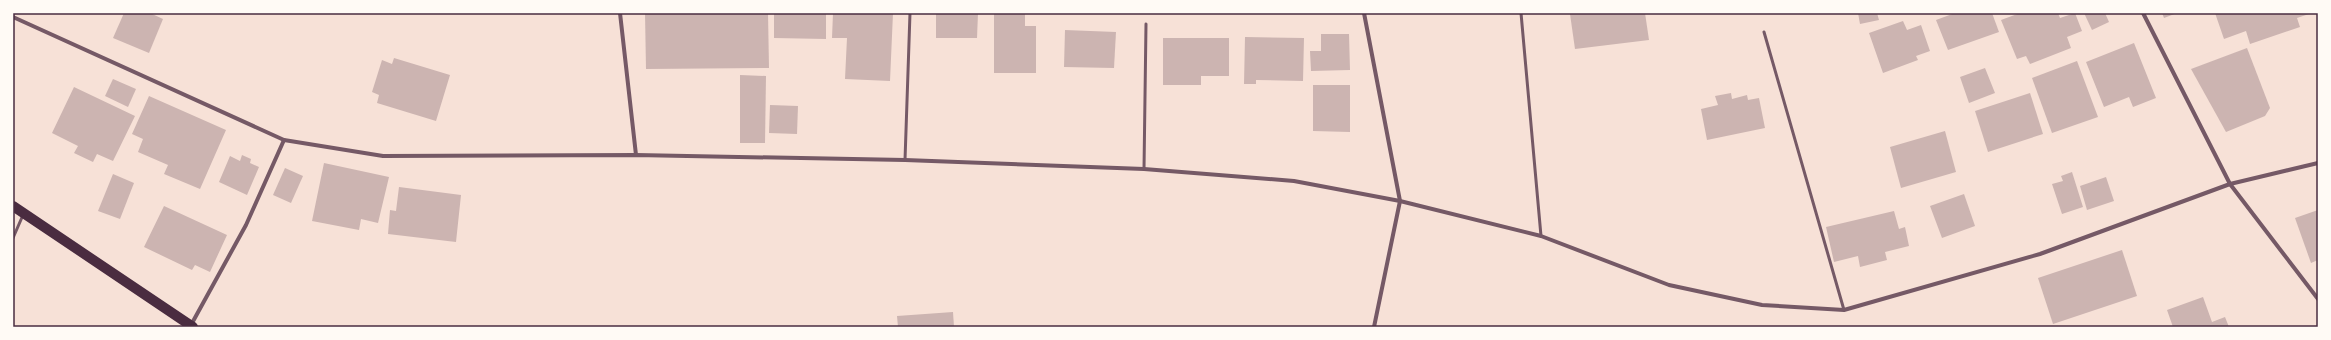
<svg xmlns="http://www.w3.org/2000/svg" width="2331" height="340" viewBox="0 0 2331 340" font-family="'Asap Condensed',sans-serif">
<rect width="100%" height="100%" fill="#f7e1d7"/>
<g fill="#ccb4b1">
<polygon points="124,13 150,13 163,19 149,53 113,38"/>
<polygon points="645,13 768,13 769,68 646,69"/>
<polygon points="774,13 826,13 826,39 774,38"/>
<polygon points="833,13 893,13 890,81 845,79 847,38 832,38"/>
<polygon points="936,13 978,13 977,38 936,38"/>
<polygon points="994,13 1025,13 1025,26 1036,26 1036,73 994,73"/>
<polygon points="1582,13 1645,13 1649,40 1575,49 1570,14"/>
<polygon points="1858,13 1877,13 1879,20 1860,24"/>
<polygon points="1955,13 1992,13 1999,32 1948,50 1936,20"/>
<polygon points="2020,13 2058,13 2060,18 2075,13 2082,31 2067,37 2071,48 2030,64 2026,56 2017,59 2001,20"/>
<polygon points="2084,13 2105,13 2109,22 2092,30"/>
<polygon points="2162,13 2177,13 2164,18"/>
<polygon points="2215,13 2312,13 2297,18 2300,27 2250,44 2246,31 2224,39"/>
<polygon points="1903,21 1907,30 1921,25 1930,51 1916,56 1918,60 1883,73 1869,33"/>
<polygon points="1065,30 1116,32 1114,68 1064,67"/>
<polygon points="1321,34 1349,34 1350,70 1311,71 1310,51 1321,51"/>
<polygon points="1245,37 1304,38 1303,81 1256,80 1256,84 1244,84"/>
<polygon points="1163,38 1229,38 1229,76 1201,76 1201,85 1163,85"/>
<polygon points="2134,43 2156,98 2133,107 2129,97 2104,107 2086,62"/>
<polygon points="2247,48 2270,108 2265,116 2226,132 2191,69"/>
<polygon points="394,58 450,75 436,121 377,103 379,95 372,92 382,60 392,64"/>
<polygon points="2077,61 2098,117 2052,133 2032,78"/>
<polygon points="1985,68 1995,93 1969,103 1960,77"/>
<polygon points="740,75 766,76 765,143 740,143"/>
<polygon points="113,79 136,89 128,107 105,96"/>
<polygon points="1313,85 1350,85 1350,132 1313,131"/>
<polygon points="74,87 135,116 113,161 97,154 93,162 74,153 78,146 52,133"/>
<polygon points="1731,93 1732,99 1747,95 1748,100 1759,98 1765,128 1707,140 1701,109 1718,105 1715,96"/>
<polygon points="2030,93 2043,134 1988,152 1975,111"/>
<polygon points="149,96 226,130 200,189 164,174 168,165 138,152 143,139 132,134"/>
<polygon points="770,105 798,106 797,134 769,133"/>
<polygon points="1945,131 1956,172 1901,188 1890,147"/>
<polygon points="242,155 251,159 250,163 259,167 247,195 219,182 230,156 240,161"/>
<polygon points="324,163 389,177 378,223 361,219 359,230 312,221"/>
<polygon points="285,168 303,176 291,203 273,195"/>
<polygon points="2072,172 2083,207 2062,214 2052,184 2063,181 2061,176"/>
<polygon points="113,174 134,183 120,219 98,211"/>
<polygon points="2106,177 2114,201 2087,210 2080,186"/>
<polygon points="399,187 461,195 456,242 388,234 390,210 396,211"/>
<polygon points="1964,194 1975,226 1942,238 1930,206"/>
<polygon points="164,206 227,235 210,272 195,265 192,270 144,247"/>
<polygon points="2318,210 2318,260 2311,263 2295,218"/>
<polygon points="1894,211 1899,229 1905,227 1909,246 1885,252 1887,260 1860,267 1858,256 1834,262 1826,227"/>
<polygon points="2122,250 2137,296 2053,324 2038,278"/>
<polygon points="2203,297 2212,322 2225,317 2229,327 2173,327 2167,310"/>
<polygon points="953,312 954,327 898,327 897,316"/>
</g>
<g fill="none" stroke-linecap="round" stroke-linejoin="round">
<g stroke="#755966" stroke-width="3">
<polyline points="1521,13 1541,236"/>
<polyline points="1764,32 1844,310"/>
<polyline points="905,160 910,13"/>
<polyline points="1144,169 1146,24"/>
<polyline points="13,238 23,215"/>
</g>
<g stroke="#755966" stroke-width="4">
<polyline points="620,13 636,155"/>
<polyline points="1364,13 1400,201 1374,327"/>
<polyline points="2143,13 2230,184 2318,299"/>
<polyline points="13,17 284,140 383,156 636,155 905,160 1144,169 1294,181 1400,201 1541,236 1669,285 1762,305 1844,310 2040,254 2230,184 2318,163"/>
<polyline points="191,325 246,225 284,140"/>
</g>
<polyline stroke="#4a2c40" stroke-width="10" points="13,206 193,327"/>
</g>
<rect width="2331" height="340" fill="none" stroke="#fffaf5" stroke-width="28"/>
<rect x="14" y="14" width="2303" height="312" fill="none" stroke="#4a2c40" stroke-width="1.5"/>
</svg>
